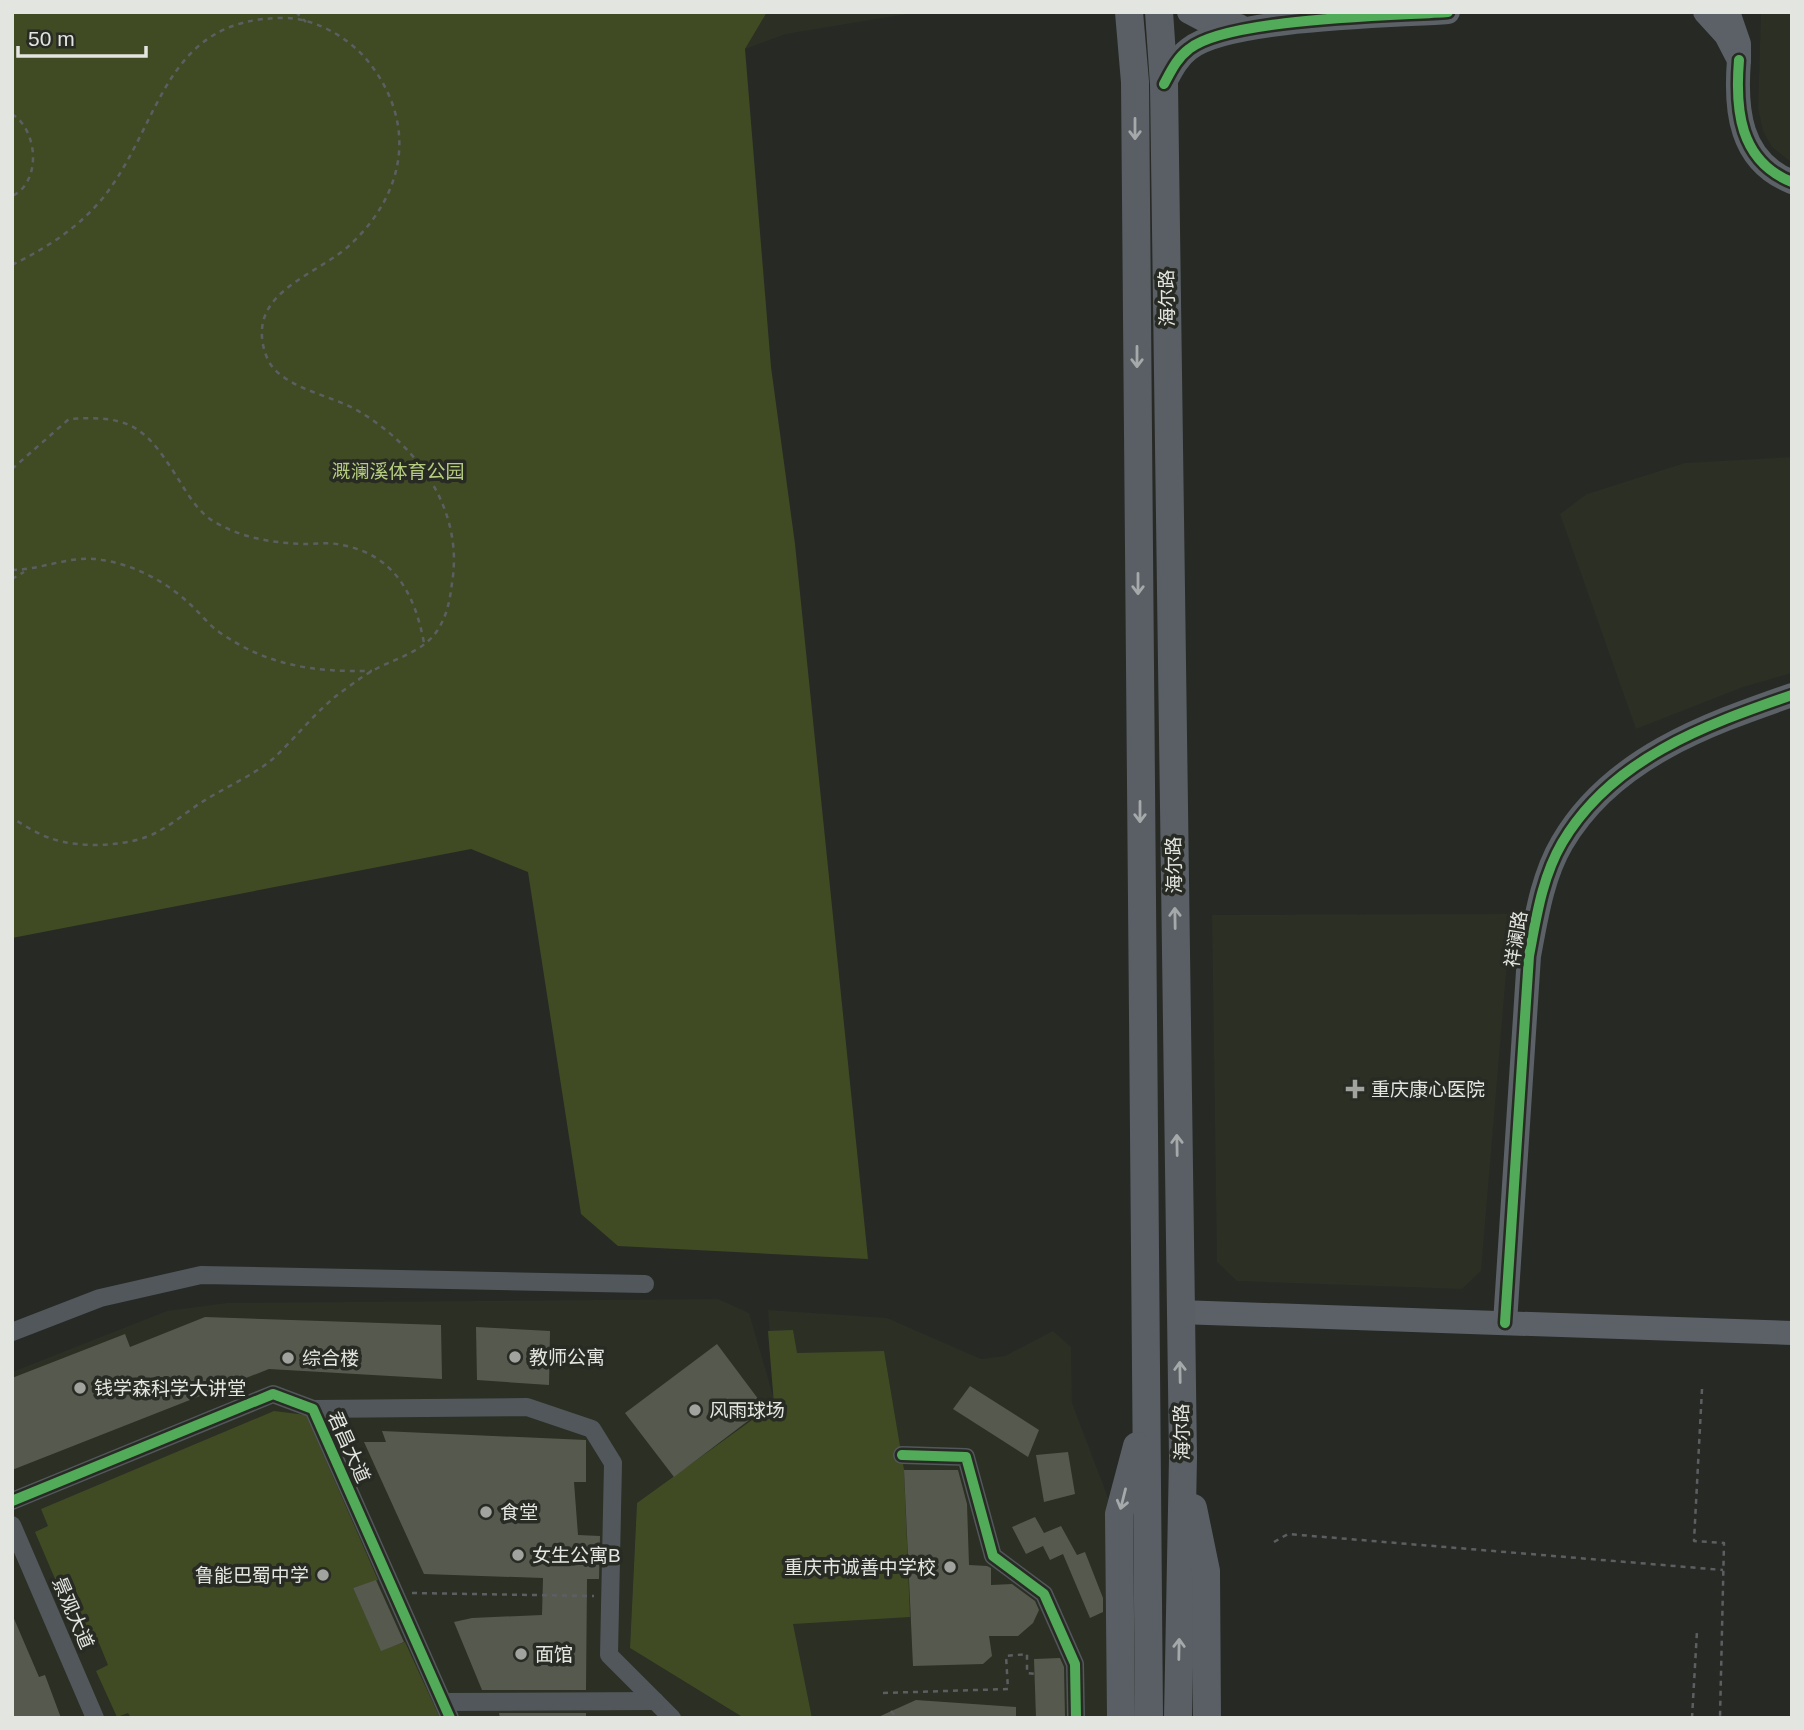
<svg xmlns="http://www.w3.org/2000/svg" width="1804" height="1730" viewBox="0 0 1804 1730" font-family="Helvetica,'Noto Sans SC',sans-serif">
<rect width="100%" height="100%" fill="#272925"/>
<g fill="#2b2f24">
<polygon points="767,12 919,12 786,34 745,49"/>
<polygon points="1761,12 1792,12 1792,163 1772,147 1763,131 1758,108"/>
<polygon points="1792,457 1792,673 1743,687 1636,729 1560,514 1587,494 1685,463"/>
<polygon points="1511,914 1481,1271 1462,1289 1237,1281 1217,1262 1212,915"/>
<polygon points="718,1299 749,1313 774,1399 768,1310 887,1318 981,1359 1005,1356 1053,1331 1071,1347 1072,1403 1113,1511 1114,1718 812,1718 792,1624 774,1404 637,1503 630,1648 744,1718 12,1718 12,1372 167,1311 227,1303"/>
</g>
<g fill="#404b24">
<polygon points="12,12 767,12 745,49 771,367 795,544 868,1259 618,1246 581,1214 528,872 471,849 12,938"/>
<polygon points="793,1330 797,1353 884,1351 904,1470 910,1617 793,1624 812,1718 744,1718 630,1648 637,1503 774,1404 768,1331"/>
<polygon points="274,1411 306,1415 378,1580 353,1588 381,1650 405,1642 440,1718 131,1718 128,1713 117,1717 96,1671 108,1665 99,1643 85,1649 35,1532 48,1526 41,1509"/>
</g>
<g fill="#565a4e">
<polygon points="205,1317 441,1325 442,1379 269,1369 12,1470 12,1378 125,1334 130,1347"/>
<polygon points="476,1327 550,1331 549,1385 477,1380"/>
<polygon points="717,1344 765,1408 674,1477 625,1413"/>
<polygon points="970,1386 1039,1430 1028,1457 953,1409"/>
<polygon points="382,1431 586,1440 586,1482 574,1482 578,1535 600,1536 599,1579 587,1579 586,1690 482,1690 454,1622 472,1618 542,1615 543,1578 424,1574 364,1442 386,1442"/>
<polygon points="1068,1452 1075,1494 1044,1502 1036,1455"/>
<polygon points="904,1470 958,1470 967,1504 969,1565 987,1566 991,1568 991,1585 1012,1584 1035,1601 1039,1610 1033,1623 1018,1636 989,1636 992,1656 983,1664 913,1666"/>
<polygon points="1035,1517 1044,1533 1061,1526 1077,1555 1085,1552 1103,1598 1103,1612 1090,1618 1063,1554 1050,1560 1043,1546 1026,1554 1012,1527"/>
<polygon points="376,1580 404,1642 381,1651 353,1588"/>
<polygon points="12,1614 39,1677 45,1675 61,1718 12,1718"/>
<polygon points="1060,1658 1064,1667 1065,1718 1036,1718 1034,1659"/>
<polygon points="916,1700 1016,1707 1016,1718 876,1718"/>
<polygon points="499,1713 586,1713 586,1718 500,1718"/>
</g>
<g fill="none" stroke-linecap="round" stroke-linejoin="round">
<g stroke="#5c5f61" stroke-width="2.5" stroke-dasharray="5 5" stroke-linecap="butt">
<polyline points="296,12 306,22"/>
<path d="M12,114C38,130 42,182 12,196"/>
<path d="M12,265C46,248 77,229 102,199C162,125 162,17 285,18C315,18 349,38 367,60C417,121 407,191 351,244C323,271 264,287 262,330C261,343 266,361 275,370C298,392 334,396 360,412C419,447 464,512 452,583C450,600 447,616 437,631C422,653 393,659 372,671C360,678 347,688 336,696C314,714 296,737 275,757C255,775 225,787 202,802C188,811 174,823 159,831C133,847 79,849 50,838C37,834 24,825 12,818"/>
<path d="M12,469L69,419C136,414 148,431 182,485C190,498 200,513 213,521C241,538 272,543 305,544C316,544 330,542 342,545C395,555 415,595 424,643"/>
<path d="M12,570C42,570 72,554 102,560C136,565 168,583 192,606C201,614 209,625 219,632C268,666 313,672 372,671"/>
<polyline points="12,579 24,572"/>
<polyline points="1702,1389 1694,1541 1724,1543 1720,1718"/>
<polyline points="1274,1542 1288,1534 1723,1570"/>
<polyline points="412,1593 594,1596"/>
<polyline points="883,1693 1008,1689 1006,1656 1027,1654 1027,1673 1035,1674"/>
<polyline points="891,1711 897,1718"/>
<polyline points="1692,1718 1697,1631"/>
</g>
<g stroke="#52575b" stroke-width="18">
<polyline points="12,1332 100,1298 201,1275 645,1284"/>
<polyline points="313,1409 527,1407 592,1429 613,1463 609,1655 672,1718"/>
<polyline points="902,1455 966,1457 993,1556 1044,1594 1075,1664 1076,1718"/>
<polyline points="12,1501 273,1394 313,1409 450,1718"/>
<polyline points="12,1525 95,1718"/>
<polyline points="443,1702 655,1701"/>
</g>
<g stroke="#5b6167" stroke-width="24">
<polyline points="1189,12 1208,22 1239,26"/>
<polyline points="1705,12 1726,35 1739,60 1739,44 1728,12"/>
<path d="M1739,60C1735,109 1739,161 1792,182"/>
<path d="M1164,84C1171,71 1177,58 1189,49C1227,18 1393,16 1448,12"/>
<polyline points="1179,1312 1792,1333"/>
<path d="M1505,1323L1529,956C1536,919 1542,877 1562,843C1611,759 1705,725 1792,695"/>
</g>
<g stroke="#595f65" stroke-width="28">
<polyline points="1129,12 1135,82 1149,1718"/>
<polyline points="1159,12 1164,84 1183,1457 1178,1718"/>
<polyline points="1193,1508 1206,1571 1207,1718"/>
<polyline points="1121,1718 1119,1514 1137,1446"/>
</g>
<g stroke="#282a24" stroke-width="15">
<g id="cycleway">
<path d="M1739,60C1735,109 1739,161 1792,182"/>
<path d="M1164,84C1171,71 1177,58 1189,49C1227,18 1393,16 1448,12"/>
<path d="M1505,1323L1529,956C1536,919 1542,877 1562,843C1611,759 1705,725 1792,695"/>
<polyline points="902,1455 966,1457 993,1556 1044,1594 1075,1664 1076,1718"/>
<polyline points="12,1501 273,1394 313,1409 450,1718"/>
</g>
</g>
<use href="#cycleway" stroke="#51ab58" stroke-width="10"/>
</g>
<defs><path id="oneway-shaft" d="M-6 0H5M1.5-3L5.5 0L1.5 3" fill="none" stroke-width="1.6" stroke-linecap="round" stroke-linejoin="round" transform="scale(1.75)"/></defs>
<g stroke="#a5a9a9">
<use href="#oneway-shaft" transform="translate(1135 129) rotate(90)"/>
<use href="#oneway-shaft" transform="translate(1137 357) rotate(90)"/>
<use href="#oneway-shaft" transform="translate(1138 584) rotate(90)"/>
<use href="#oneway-shaft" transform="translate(1140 812) rotate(90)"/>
<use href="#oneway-shaft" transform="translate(1175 918) rotate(-91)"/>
<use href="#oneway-shaft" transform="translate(1177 1145) rotate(-91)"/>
<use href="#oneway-shaft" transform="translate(1180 1372) rotate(-91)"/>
<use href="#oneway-shaft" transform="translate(1123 1499) rotate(104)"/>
<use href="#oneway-shaft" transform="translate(1179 1649) rotate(-89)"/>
</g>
<g fill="#a1a39f" stroke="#282a24" stroke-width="2.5">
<path d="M1351.5 1078.5h7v7h7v7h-7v7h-7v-7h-7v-7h7z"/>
<circle cx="515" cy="1357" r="7"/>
<circle cx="288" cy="1358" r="7"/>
<circle cx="80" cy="1388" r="7"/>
<circle cx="695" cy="1410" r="7"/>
<circle cx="486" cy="1512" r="7"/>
<circle cx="518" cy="1555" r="7"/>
<circle cx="950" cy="1567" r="7"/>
<circle cx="323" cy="1575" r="7"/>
<circle cx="521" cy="1654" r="7"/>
</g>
<g text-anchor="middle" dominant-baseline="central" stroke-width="7" stroke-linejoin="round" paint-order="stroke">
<g font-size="19" fill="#e3e5e0" stroke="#282a24">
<text transform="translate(1167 298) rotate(-91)">海尔路</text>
<text transform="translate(1174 865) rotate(-91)">海尔路</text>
<text transform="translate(1516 939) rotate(-81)">祥澜路</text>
<text transform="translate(1182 1432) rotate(-91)">海尔路</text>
<text transform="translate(349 1447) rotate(66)">君昌大道</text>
<text transform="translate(73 1613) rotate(67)">景观大道</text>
</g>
<g font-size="19" fill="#b6cd7f" stroke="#282a24">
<text x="398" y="471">溉澜溪体育公园</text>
</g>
<g font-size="19" fill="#e3e5e0" stroke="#282a24" text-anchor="start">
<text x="1371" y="1089">重庆康心医院</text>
<text x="529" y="1357">教师公寓</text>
<text x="302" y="1358">综合楼</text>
<text x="94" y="1388">钱学森科学大讲堂</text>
<text x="709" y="1410">风雨球场</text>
<text x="500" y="1512">食堂</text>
<text x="532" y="1555">女生公寓B</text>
<text x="936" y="1567" text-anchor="end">重庆市诚善中学校</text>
<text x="309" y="1575" text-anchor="end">鲁能巴蜀中学</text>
<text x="535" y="1654">面馆</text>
</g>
</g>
<rect width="1804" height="1730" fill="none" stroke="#e3e5e0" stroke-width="28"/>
<path d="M18 46v10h128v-10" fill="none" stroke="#e3e5e0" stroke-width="3.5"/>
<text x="28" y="46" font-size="21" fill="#e3e5e0" stroke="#282a24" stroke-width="5" paint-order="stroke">50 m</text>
</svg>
